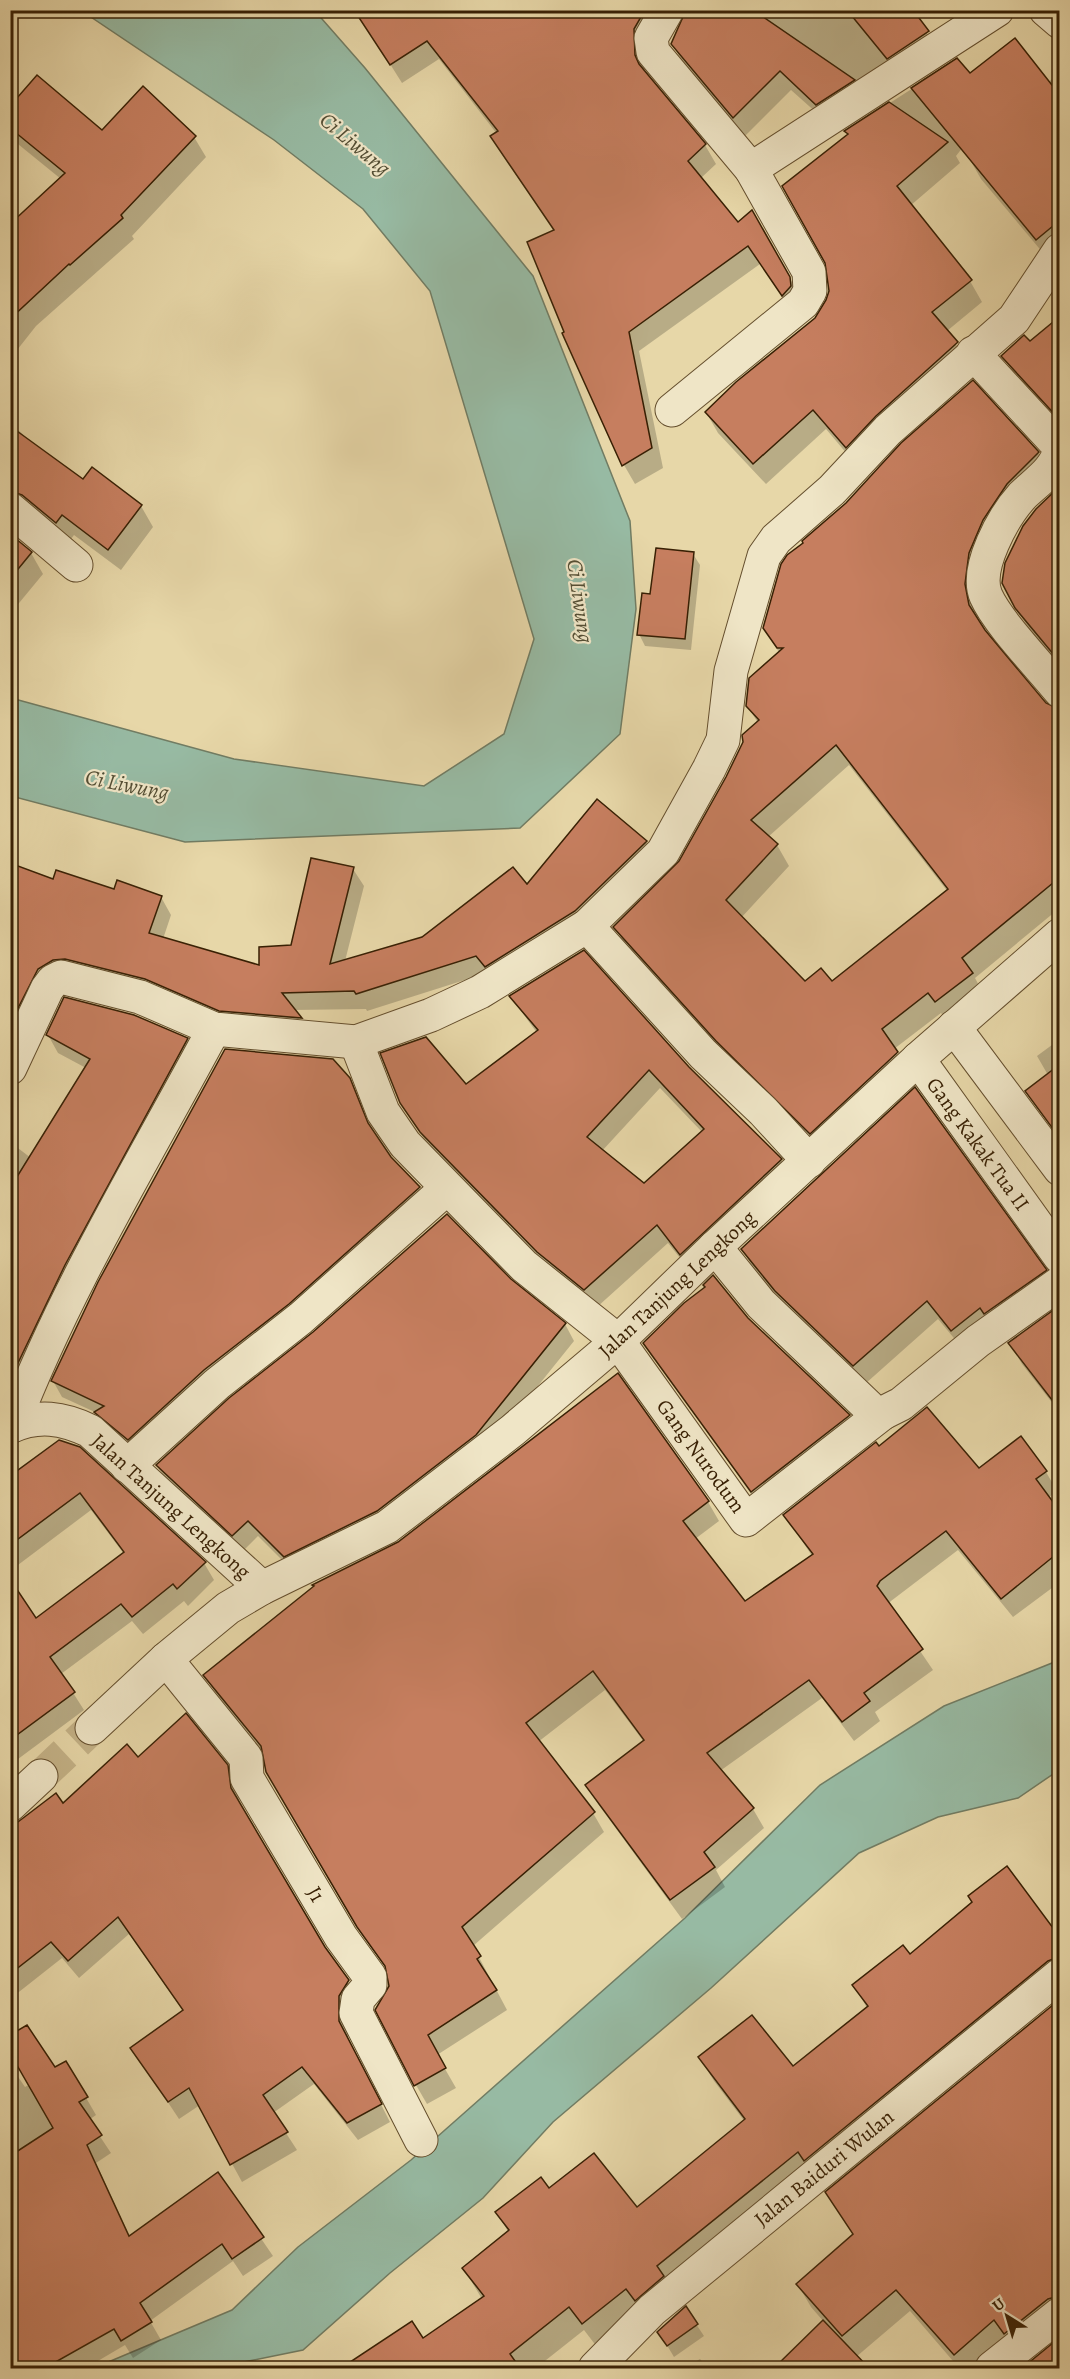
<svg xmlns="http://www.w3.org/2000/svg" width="1070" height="2379" viewBox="0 0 1070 2379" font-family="Alegreya,serif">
<rect width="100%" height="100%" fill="#e7d7a8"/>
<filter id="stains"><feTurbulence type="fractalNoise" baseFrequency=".00333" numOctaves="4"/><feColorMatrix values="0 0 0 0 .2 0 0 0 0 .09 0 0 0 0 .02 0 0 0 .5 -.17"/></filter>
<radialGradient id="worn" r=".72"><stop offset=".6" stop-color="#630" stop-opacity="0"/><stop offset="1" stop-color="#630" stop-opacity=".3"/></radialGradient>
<g fill="#97baa3" stroke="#717c63" stroke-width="1.5">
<polygon points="82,11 315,11 365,68 533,276 630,521 636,609 620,734 520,828 185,842 11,796 11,698 234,759 424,786 504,734 534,639 430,291 363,209 274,140"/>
<polygon points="1059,1657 1059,1770 1018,1798 938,1817 859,1853 711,1988 553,2122 483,2198 390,2273 303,2350 239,2363 231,2368 94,2368 232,2310 298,2247 411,2160 685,1918 820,1785 944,1706 1052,1663"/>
</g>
<g fill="#0003" fill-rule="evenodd">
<polygon points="356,10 677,10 643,61 646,75 705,145 716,164 701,178 737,224 752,212 801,298 794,314 760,264 639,351 663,468 635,484 624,465 564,334 555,231 503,156 492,137 497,134 439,59 402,83"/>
<polygon points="680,10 911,10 939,51 828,123 791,90 745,136 684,64 672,44 687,12"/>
<polygon points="957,60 993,108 956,156 960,163 910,206 970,281 982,302 947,331 969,364 858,467 826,429 766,484 718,433 706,412 816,319 828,300 849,136 846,131"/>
<polygon points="1053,78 1060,86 1060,251 1049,260 981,179 969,158"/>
<polygon points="10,108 102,132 194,137 206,157 132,236 134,239 36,326 10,359 10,227 61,179 13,140 10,135"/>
<polygon points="1060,320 1060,425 1015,377 1003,356 1030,343"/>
<polygon points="10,422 33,444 83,481 92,469 141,506 153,527 121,570 74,535 68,543 10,515"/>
<path d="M1038,453L1050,474L977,592L979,623L1045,705L1060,711V916L1056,911L975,978L984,995L949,1022L941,1013L894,1049L909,1074L822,1154L730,1062L627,948L615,927L680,862L758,723L747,705L780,654L764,628ZM849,765L948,892L831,983H805L741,918L789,866L777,845L768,837Z"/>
<polygon points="1060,487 1060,666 1029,629 1016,607 1037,510"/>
<polygon points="10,534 31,553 43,574 10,614"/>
<polygon points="693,554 700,565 691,650 645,646 639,634 651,596"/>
<polygon points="597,801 646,842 656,860 487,973 367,1011 366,1009 293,1010 310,1035 230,1028 77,976 10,1046 10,863 54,879 161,897 171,915 163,939 261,967 292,947 353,869 364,886 345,961 423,938 527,886"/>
<path d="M511,997L688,1068L781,1160L792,1179L692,1273L668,1243L596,1308L549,1271L432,1151L401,1103L465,1086L537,1033ZM660,1088L702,1132L644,1185L602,1151Z"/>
<polygon points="48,1035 187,1039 197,1057 10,1413 10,1142 31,1158 86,1068 58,1053"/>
<polygon points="1060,1039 1060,1140 1027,1091 1048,1075 1037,1056"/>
<polygon points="348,1080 373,1133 390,1158 419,1188 428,1204 138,1455 106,1429 97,1413 62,1397 53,1381"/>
<polygon points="742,1249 1045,1270 1056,1289 963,1349 938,1319 865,1384 788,1310 753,1268"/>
<polygon points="510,1280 565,1324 574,1341 485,1452 294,1572 258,1536 243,1551 167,1482 157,1466"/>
<polygon points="707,1288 747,1319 849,1416 858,1432 761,1508 645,1344"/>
<polygon points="1060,1308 1060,1413 1022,1364 1010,1344"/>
<polygon points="59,1441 204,1563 214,1580 188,1606 184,1601 143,1634 132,1621 61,1674 84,1710 10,1765 10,1582 35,1621 124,1554 91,1510 10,1571 10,1478"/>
<polygon points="878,1448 979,1470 1046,1472 1057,1491 1048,1498 1060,1513 1060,1582 1013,1617 958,1550 891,1601 888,1604 933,1670 875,1712 880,1721 854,1741 822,1698 720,1771 753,1809 764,1828 716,1870 725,1887 682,1919 598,1804 587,1785 644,1742 605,1690 538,1742 593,1813 604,1832 473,1946 507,2010 437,2055 456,2088 427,2104 416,2085 388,1971 370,1946 267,1772 263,1753 216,1694 205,1675 708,1502 719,1521 695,1539 745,1603 812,1556 785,1515"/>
<polygon points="138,1759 226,1766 237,1784 240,1806 324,1947 358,1999 349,2015 348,2040 390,2122 358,2140 314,2084 273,2113 297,2150 242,2182 200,2105 179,2119 132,2048 184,2012 129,1934 79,1978 62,1958 10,1999 10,1830 63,1805"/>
<polygon points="1056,1933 1060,1940 1060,1964 597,2347 584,2330 536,2368 353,2368 350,2364 422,2340 482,2299 464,2269 509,2233 497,2213 549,2190 636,2209 745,2122 714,2081 700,2058 792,2068 867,2008 854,1985 909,1956"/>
<polygon points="1060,2002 1060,2323 1002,2368 959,2368 910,2311 856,2357 867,2368 774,2368 824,2322 811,2307 798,2285 854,2236 827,2193"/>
<polygon points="66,2063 96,2115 89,2120 111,2153 96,2163 130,2237 217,2174 273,2256 243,2276 233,2261 150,2321 161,2340 133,2358 125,2345 86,2368 10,2368 10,2065 25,2087"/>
<polygon points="686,2309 704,2336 674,2357 659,2332"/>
<polygon points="1060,2340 1060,2368 1024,2368"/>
<polygon points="700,2359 708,2368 684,2368"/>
</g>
<g fill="#c67e5f" stroke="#382004" stroke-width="1.5" fill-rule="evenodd">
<polygon points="354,10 645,10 634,29 635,55 639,64 706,144 688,161 738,222 752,210 790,277 791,286 782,296 748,246 629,332 652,448 622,466 562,333 564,332 527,242 554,230 490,136 498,131 427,41 390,65"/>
<polygon points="686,10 753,10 855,80 816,105 780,71 733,118 671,44"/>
<polygon points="847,10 913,10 929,31 887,59"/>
<polygon points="1015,38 1059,94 1059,221 1036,240 911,88 957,58 970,73"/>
<polygon points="37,75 102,130 143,86 196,136 121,215 123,218 70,265 69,264 10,319 10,224 65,173 10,128 10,106"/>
<polygon points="889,102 948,142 897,186 972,280 932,312 958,342 876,416 846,448 813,410 753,464 705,412 736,382 815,318 826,300 829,291 825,263 782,186 848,134 844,131"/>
<polygon points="1059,317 1059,419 1001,356 1024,335 1030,341"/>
<path d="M973,380L1039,452L1007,484L983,520L969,553L965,584L969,605L985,630L1046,703L1059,709V878L962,958L973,973L935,1002L928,993L882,1029L898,1052L810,1134L716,1041L613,927L679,861L726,777L743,742L742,735L759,720L746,706L749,678L783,648H777L763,628L781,564L787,555L803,543L802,541L846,503L901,443ZM836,745L948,889L832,981L821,968L805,981L726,900L778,844L751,820Z"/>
<polygon points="10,426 83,479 92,467 142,505 108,550 62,515 56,523 22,495 10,491"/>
<polygon points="1059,487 1059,661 1015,608 1002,583 1005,563 1023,526 1036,509"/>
<polygon points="10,534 32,552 10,579"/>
<polygon points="656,548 694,552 685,639 637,635 642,593 650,594"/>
<polygon points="597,799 647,841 575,911 485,967 476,956 356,994 354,991 282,993 302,1018 219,1011 145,979 65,959 53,960 38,969 14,1016 10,1014 10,863 53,879 56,870 114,889 117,880 162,896 149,933 259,965 259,947 291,945 311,858 354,867 330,964 422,937 513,867 527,884"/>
<path d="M584,950L689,1067L782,1159L680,1255L657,1225L584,1290L537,1252L420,1132L400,1103L380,1053L426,1037L466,1084L538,1030L509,996ZM649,1070L704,1129L644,1183L587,1137Z"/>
<polygon points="64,997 134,1015 188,1038 65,1265 17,1365 10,1362 10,1188 90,1059 46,1035"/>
<polygon points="225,1049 333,1059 350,1078 368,1123 391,1157 420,1187 289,1304 204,1370 128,1440 94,1412 104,1406 51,1381 98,1282"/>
<polygon points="1059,1065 1059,1137 1025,1091"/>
<polygon points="915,1087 1047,1270 984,1314 980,1308 951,1331 927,1301 853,1366 775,1291 741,1249"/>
<polygon points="447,1214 511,1279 566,1323 476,1435 377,1511 284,1557 248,1521 232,1536 156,1465 229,1398 313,1332"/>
<polygon points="713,1275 748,1318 850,1415 751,1492 643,1343 684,1303 705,1287 703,1285"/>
<polygon points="1059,1306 1059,1409 1008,1343"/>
<polygon points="618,1373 709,1501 683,1521 745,1601 813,1554 783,1515 876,1442 879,1446 927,1407 979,1468 1021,1436 1047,1471 1036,1479 1059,1510 1059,1552 1001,1599 946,1531 880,1581 877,1586 923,1649 864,1693 870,1701 842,1722 809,1680 707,1753 754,1808 704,1852 715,1867 670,1900 585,1785 644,1740 593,1671 526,1723 595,1812 462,1927 481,1956 477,1959 497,1990 428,2035 446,2068 414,2086 375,2010 389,1986 385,1966 357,1927 266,1772 261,1746 203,1675 314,1586 312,1585 398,1542"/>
<polygon points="59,1440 80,1447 206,1562 177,1589 173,1584 132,1617 121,1604 50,1657 75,1692 10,1740 10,1579 36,1618 124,1552 80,1493 10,1545 10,1476"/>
<polygon points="186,1713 228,1765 231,1788 325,1947 349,1980 339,1996 339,2021 382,2104 347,2123 302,2067 263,2095 288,2132 230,2165 189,2088 168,2102 130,2048 183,2010 118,1917 68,1961 51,1942 10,1974 10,1828 56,1793 63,1803 127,1744 138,1757"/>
<polygon points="1007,1866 1059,1936 1059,1957 1048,1961 804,2161 798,2152 657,2266 664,2276 635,2301 626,2289 582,2324 569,2307 510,2354 520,2368 341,2368 412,2321 423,2338 484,2296 462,2268 509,2230 495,2212 541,2177 549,2188 594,2153 637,2207 745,2119 698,2057 752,2015 793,2066 868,2006 852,1985 903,1945 910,1954 972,1902 968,1896"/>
<polygon points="1059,2000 1059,2296 1048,2299 1004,2334 994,2320 954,2355 896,2290 842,2336 796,2284 853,2234 825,2192"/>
<polygon points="27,2025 55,2067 66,2061 88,2097 79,2102 102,2135 87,2145 129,2236 218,2172 264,2237 232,2259 222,2244 140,2303 152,2322 121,2341 114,2329 45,2368 10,2368 10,2156 53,2128 10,2053 10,2035"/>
<polygon points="686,2306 698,2324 667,2346 657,2332"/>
<polygon points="823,2320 869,2368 774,2368"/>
<polygon points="1059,2338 1059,2368 1028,2368 1026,2365"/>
</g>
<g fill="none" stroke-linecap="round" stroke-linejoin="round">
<polyline stroke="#c4b287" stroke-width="33" stroke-dasharray="33 16" stroke-linecap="butt" points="41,1776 92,1728"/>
<g stroke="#644e2d" stroke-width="35">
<g id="minor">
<polyline points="667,10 651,38 653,52 751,169"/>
<polyline points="1046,10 1060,22"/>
<path d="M973,353L1056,443L1059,450C1057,469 1035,483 1022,496C1004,516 974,568 986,596C998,623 1040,666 1060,691"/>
<polyline points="672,410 803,303 810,291 809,272 751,169 997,10"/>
<polyline points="10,509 76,565"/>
<polyline points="587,926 703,1054 763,1111 809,1161"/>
<polyline points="954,1027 1060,1169"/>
<polyline points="356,1042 383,1112 405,1144 524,1266 618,1341 746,1520 883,1413"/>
<polyline points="918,1059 1060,1257"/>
<polyline points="10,1068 47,989 53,981 61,977 140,997 214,1029 356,1042 431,1015 480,992 587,926 663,852 709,769 723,740 731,671 764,556 776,539 832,490 888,430 1014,319 1060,250"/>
<polyline points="715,1247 761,1304 875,1413 883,1413 901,1404 978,1341 1060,1283"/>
<path d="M13,1425C66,1287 144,1160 214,1029"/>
<path d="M10,1427C38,1414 63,1418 90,1431L262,1588"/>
<polyline points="127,1466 217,1384 301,1318 446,1189"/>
<polyline points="166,1659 246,1758 247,1778 341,1937 370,1977 370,1985 358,1999 356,2013 421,2140"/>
<polyline points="92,1728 166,1659 228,1608 262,1588 387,1527 513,1430 618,1341 715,1247 918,1059 1060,935"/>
<polyline points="10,1805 41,1776"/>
<polyline points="595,2368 652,2310 1060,1975"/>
<polyline points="992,2368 1060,2314"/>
</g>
</g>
<use href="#minor" stroke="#efe5c6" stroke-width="33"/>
</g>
<g text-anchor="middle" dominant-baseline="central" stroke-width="4.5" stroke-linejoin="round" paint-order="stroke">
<g font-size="21" fill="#382004" stroke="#efe5c6">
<text transform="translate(978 1144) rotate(54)">Gang Kakak Tua II</text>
<text transform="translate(677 1284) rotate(-43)">Jalan Tanjung Lengkong</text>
<text transform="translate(701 1456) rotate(54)">Gang Nurodum</text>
<text transform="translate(171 1506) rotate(42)">Jalan Tanjung Lengkong</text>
<text transform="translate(316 1894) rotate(60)">J1</text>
<text transform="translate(824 2168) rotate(-39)">Jalan Baiduri Wulan</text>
</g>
<g font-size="22" font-style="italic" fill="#544e34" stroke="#efe5c6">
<text transform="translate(355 144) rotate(40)">Ci Liwung</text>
<text transform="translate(580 601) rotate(82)">Ci Liwung</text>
<text transform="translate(127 785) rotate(11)">Ci Liwung</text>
</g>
</g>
<rect width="1070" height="2379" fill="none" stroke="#e7d7a8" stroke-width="36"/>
<rect x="12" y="12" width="1046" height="2355" fill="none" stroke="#382004" stroke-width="3"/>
<rect x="18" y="18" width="1034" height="2343" fill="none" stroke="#382004" stroke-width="1.5"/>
<g transform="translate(1007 2316) rotate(323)" stroke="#efe5c6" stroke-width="4.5" paint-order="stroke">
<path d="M0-4.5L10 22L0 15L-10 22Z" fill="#382004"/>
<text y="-9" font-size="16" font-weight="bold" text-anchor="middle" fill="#382004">U</text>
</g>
<rect width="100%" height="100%" filter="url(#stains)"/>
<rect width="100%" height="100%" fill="url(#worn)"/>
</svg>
